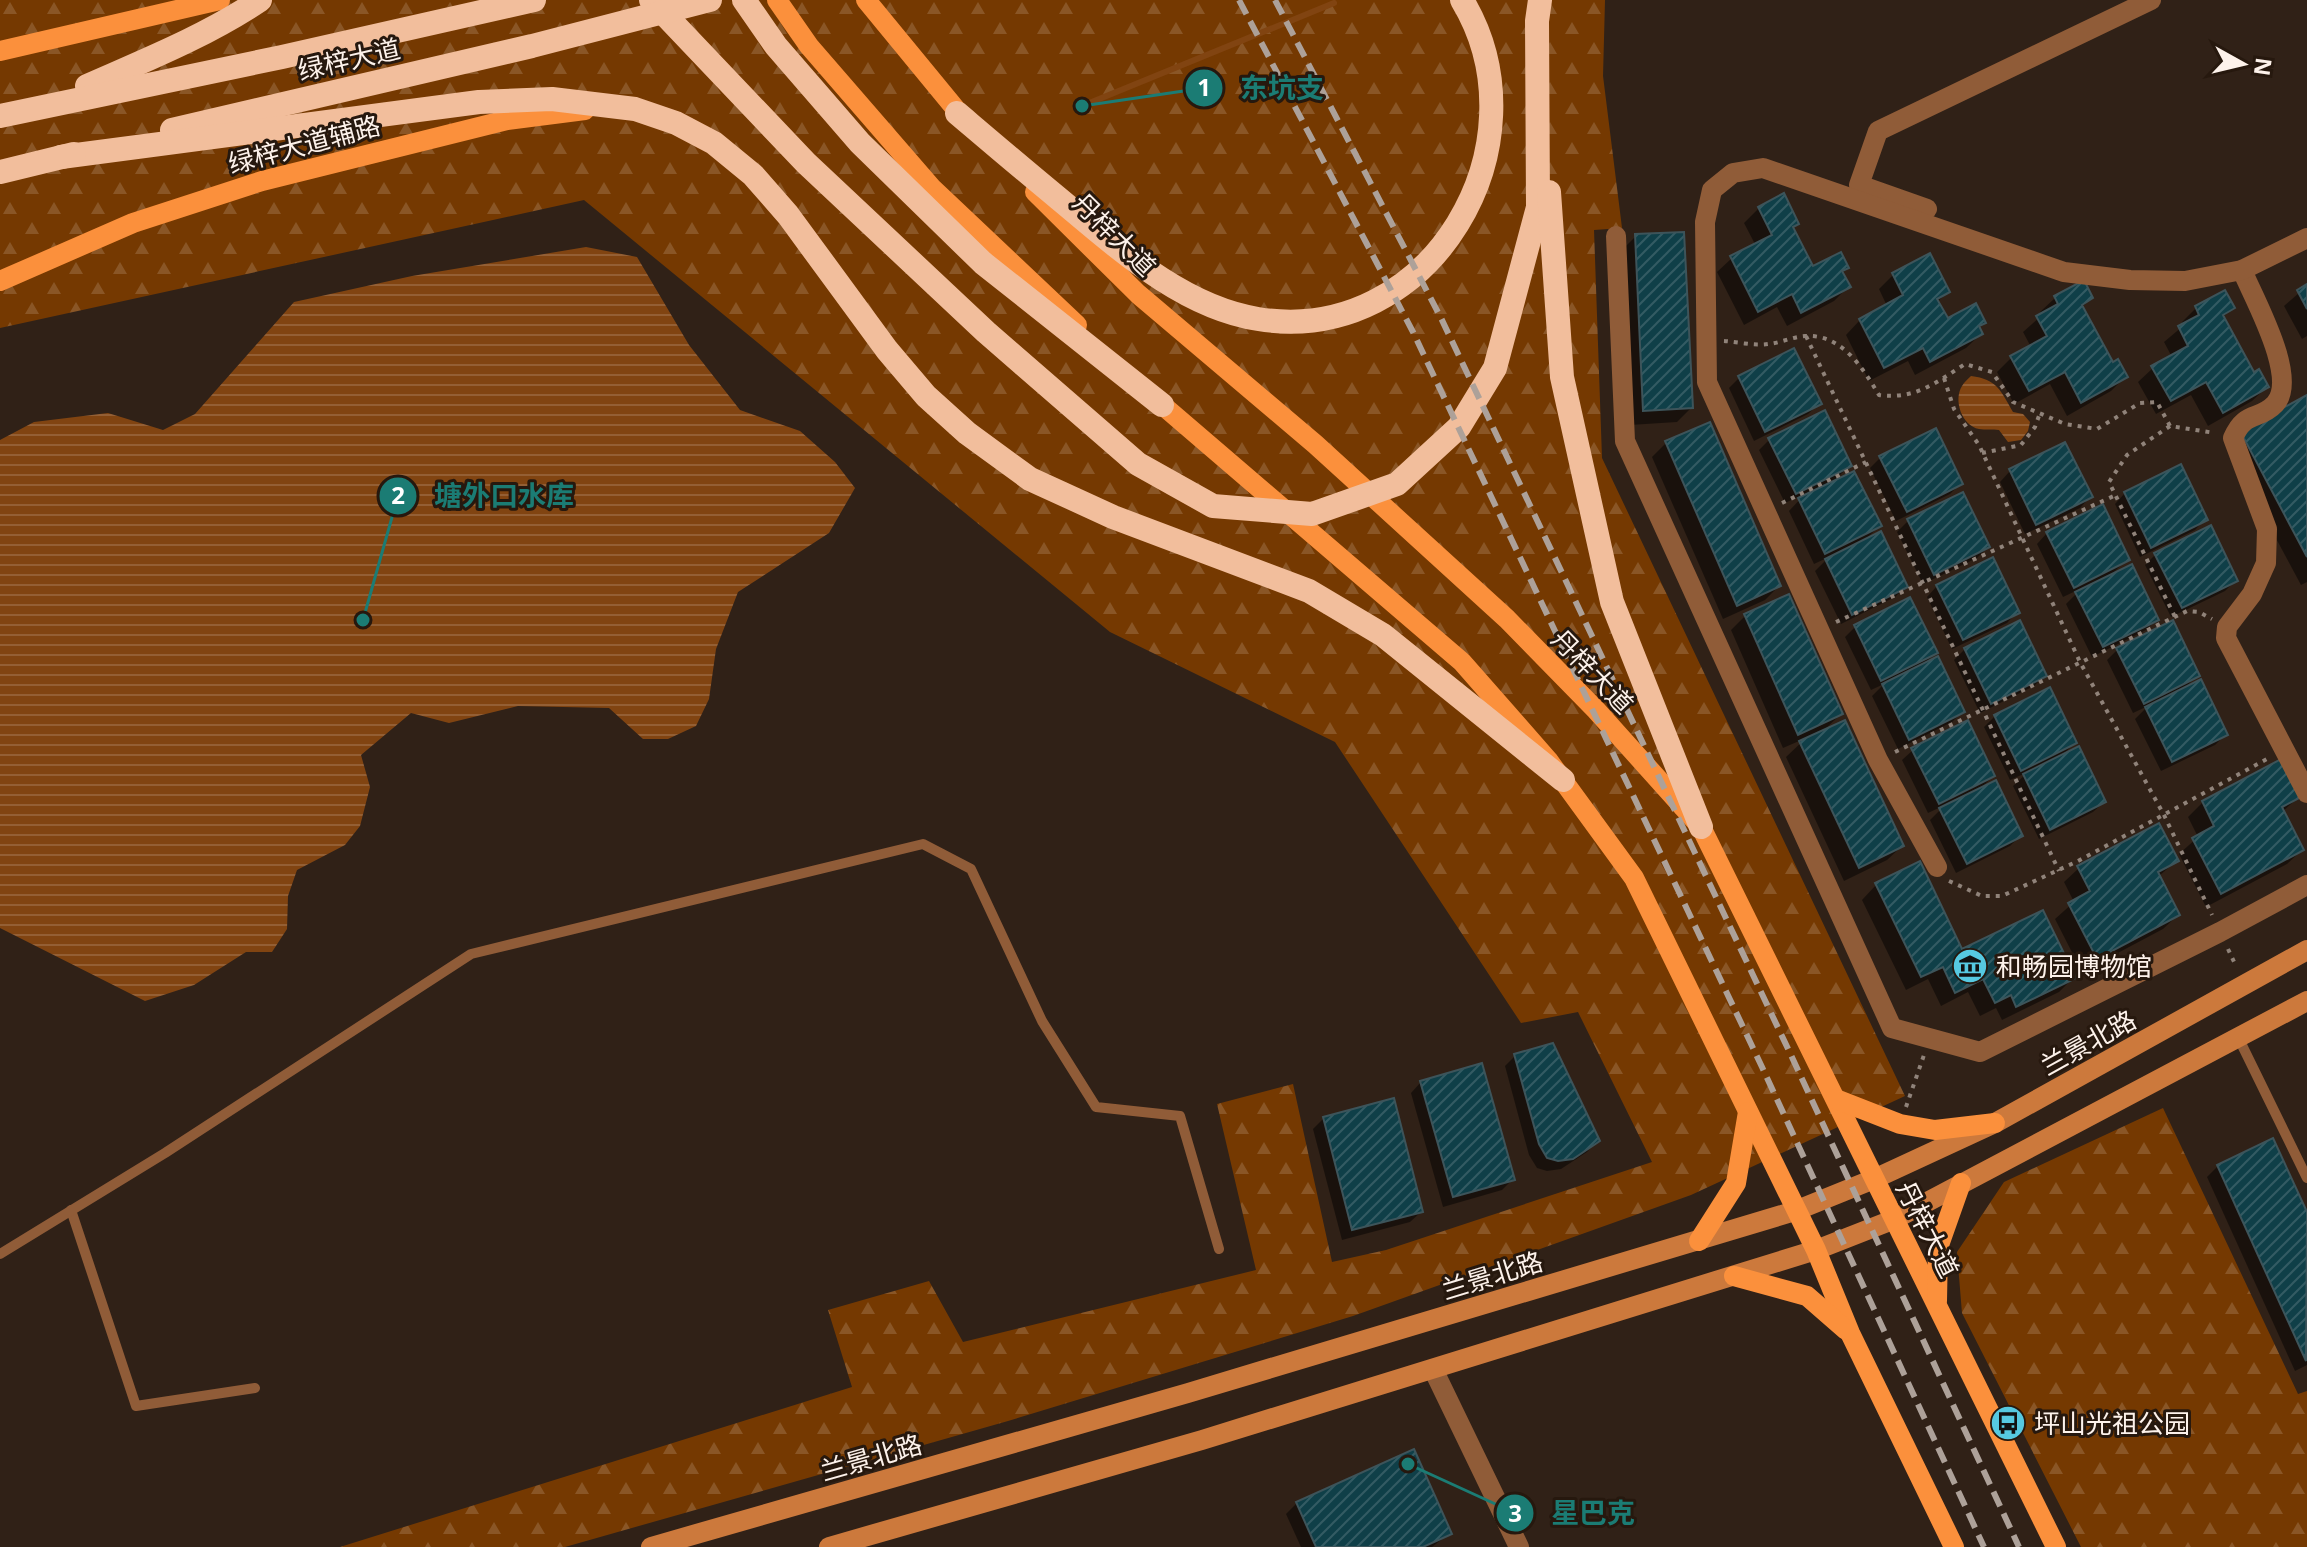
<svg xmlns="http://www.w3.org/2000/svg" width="2307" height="1547" viewBox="0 0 2307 1547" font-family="'Noto Sans','Noto Sans SC',sans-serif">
<defs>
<pattern id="forest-firs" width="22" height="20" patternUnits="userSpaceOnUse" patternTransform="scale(2)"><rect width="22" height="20" fill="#753901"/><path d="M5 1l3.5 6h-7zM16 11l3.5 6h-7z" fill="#8a5626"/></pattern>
<pattern id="water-rules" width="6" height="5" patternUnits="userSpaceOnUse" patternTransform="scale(2)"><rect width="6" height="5" fill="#814411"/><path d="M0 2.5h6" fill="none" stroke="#945f34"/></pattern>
<pattern id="building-hatch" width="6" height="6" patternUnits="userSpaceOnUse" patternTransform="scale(2)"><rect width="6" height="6" fill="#0f3f48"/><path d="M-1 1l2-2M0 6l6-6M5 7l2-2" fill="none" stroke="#335b63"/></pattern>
</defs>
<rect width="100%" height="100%" fill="#302117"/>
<g fill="url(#forest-firs)">
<polygon points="0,0 1605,0 1603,76 1622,228 1594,230 1602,458 1905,1096 1691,1195 1353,1316 1008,1421 565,1547 340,1547 852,1387 828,1310 929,1281 963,1342 1256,1270 1217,1104 1293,1084 1332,1262 1386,1250 1652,1162 1578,1012 1521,1023 1335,742 1110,632 584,200 0,328"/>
<polygon points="2163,1108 2298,1394 2307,1391 2307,1547 2081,1547 1962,1313 1957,1252 2004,1182"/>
</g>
<g fill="url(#water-rules)">
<polygon points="586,247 637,257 689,345 740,410 800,431 835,462 855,488 829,533 738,592 716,649 709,699 696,726 668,739 643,739 609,708 518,706 449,723 411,713 361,755 370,787 360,826 345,845 297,870 288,896 287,929 272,952 246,952 194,985 145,1001 0,928 0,440 34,422 108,413 163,430 195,414 294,302 412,276"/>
<path d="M1971,376C1997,379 2001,391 2013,412L2023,414L2030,422L2028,431L2021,440L2008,442L1999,430C1993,429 1985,430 1979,429C1962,426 1953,400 1962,386C1964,382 1968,379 1971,376Z"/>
</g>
<g fill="#0007">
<polygon points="1759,208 1797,223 1792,229 1812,269 1846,267 1841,273 1848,287 1834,301 1787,326 1777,307 1744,325 1717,272 1732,258 1756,246 1744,223"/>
<polygon points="1636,236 1691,408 1677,422 1630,425 1621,251"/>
<polygon points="1893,275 1948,292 1937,302 1947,321 1984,322 1978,328 1981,334 1966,348 1915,375 1908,361 1869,381 1846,335 1860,320 1887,306 1879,289"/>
<polygon points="2083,282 2091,298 2081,308 2112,365 2125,377 2111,391 2067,416 2050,384 2014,404 1997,372 2011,358 2031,347 2023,332 2042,315 2040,312 2055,298"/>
<polygon points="2307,286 2307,336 2302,339 2284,306"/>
<polygon points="2196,308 2232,308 2222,318 2253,375 2267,387 2252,401 2208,426 2191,395 2156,414 2138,382 2153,368 2172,357 2164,342 2183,326 2182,322"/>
<polygon points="1739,378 1819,404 1808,414 1754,441 1729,388"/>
<polygon points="2307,397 2307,582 2301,585 2227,447"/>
<polygon points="1770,439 1850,465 1832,483 1879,526 1865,540 1906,586 1895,597 1841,624 1815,571 1829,557 1814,564 1789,511 1806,493 1785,503 1759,450"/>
<polygon points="1666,443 1779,586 1765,600 1723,619 1652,457"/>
<polygon points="1881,457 1961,483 1950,494 1896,521 1870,468"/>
<polygon points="2010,471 2090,497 2080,508 2025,534 2000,482"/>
<polygon points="2125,493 2205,519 2195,530 2140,557 2115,504"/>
<polygon points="1962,494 1988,547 1977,558 1923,584 1897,532 1908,521"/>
<polygon points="2047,533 2127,559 2111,575 2157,619 2146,630 2092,657 2066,604 2082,588 2063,597 2037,544"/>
<polygon points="2156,554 2236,580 2225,591 2171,617 2145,565"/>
<polygon points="1937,586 2017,612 2007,623 1952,649 1927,597"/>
<polygon points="1745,616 1841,714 1822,732 1902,846 1887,860 1844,881 1786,757 1806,738 1783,748 1731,630"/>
<polygon points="1855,627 1935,653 1924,664 1963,711 1952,722 1898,749 1872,696 1884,684 1871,690 1845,637"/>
<polygon points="1965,649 2045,675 2034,686 1980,713 1954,660"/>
<polygon points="2118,649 2197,675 2185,688 2226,734 2215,745 2161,771 2135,719 2148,706 2133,713 2107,660"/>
<polygon points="1995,716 2075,742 2061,757 2104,802 2093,812 2039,839 2013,786 2028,772 2010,780 1984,727"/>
<polygon points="1913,750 1993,776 1978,791 2021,835 2010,846 1956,873 1930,820 1945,805 1928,813 1902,760"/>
<polygon points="2301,795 2282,812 2302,850 2287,864 2206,907 2179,854 2198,837 2188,817 2203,802"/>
<polygon points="2177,860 2158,877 2178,915 2163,929 2082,972 2055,919 2074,902 2064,882 2079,868"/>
<polygon points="1876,885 1962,952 2073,978 2059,992 2002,1020 1996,1008 1980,1016 1968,992 1941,1006 1928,979 1906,990 1862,900"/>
<polygon points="1515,1056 1597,1141 1587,1152 1561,1169 1547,1171 1537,1168 1529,1155 1505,1066"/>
<polygon points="1421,1082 1513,1179 1502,1190 1443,1207 1411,1093"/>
<polygon points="1324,1118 1421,1212 1410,1222 1342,1240 1313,1129"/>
<polygon points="2272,1141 2307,1217 2307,1365 2295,1371 2207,1177 2218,1166"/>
<polygon points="1297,1503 1450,1533 1432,1547 1301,1547 1286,1514"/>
</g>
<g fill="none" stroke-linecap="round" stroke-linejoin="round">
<polyline stroke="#814411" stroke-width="6" points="1082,106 1334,3"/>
</g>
<g fill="url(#building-hatch)" stroke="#3d545a" stroke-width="2">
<polygon points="1784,193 1799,224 1793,227 1813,266 1841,252 1849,268 1842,271 1851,287 1801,313 1792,294 1758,312 1730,256 1772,235 1758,207"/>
<polygon points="1684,232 1693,408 1643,411 1635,234"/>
<polygon points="1930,253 1950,292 1937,299 1948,318 1976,303 1986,323 1979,326 1983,334 1930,362 1923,348 1884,368 1859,319 1903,295 1892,273"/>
<polygon points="2084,280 2093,298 2082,305 2113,362 2118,359 2128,377 2081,403 2065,372 2029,391 2010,356 2047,336 2036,316 2058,304 2054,296"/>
<polygon points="2307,284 2307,309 2297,290"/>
<polygon points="2225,290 2235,308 2223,315 2254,372 2259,369 2269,387 2223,413 2206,382 2171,401 2151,366 2188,346 2178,326 2199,315 2195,306"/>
<polygon points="1794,348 1822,404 1765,432 1738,376"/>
<polygon points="2307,395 2307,557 2240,431"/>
<polygon points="1825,410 1852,466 1796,494 1768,438"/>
<polygon points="1710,422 1781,586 1737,606 1665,441"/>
<polygon points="1936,428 1963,484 1907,512 1879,456"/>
<polygon points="2065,442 2093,497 2036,525 2009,469"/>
<polygon points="2181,464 2208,520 2151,548 2124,492"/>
<polygon points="1854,471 1882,526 1825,554 1798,498"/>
<polygon points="1963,492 1990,547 1934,575 1907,519"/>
<polygon points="2103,504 2130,560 2074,588 2046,532"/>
<polygon points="2211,525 2238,581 2182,608 2154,553"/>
<polygon points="1881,531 1908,587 1852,615 1825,559"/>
<polygon points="1993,557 2020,613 1963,640 1936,585"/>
<polygon points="2132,564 2159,620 2103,647 2075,592"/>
<polygon points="1789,594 1843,714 1798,735 1744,614"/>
<polygon points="1910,597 1938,653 1881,681 1854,625"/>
<polygon points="2020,620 2047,676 1991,704 1964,648"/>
<polygon points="2173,620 2200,676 2144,704 2116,648"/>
<polygon points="1938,656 1965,712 1909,740 1882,684"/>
<polygon points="2201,679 2228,735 2172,762 2145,707"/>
<polygon points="2050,687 2077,743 2021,771 1994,715"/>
<polygon points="1845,720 1904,846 1859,868 1799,741"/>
<polygon points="1968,720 1995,776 1939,804 1911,748"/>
<polygon points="2079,746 2106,802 2050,830 2023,774"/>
<polygon points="2283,758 2303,796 2282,807 2304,850 2221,894 2192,838 2214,826 2202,801"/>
<polygon points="1996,780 2023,836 1967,864 1939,808"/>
<polygon points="2159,823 2179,861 2158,872 2180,915 2097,959 2068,903 2090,891 2077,866"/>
<polygon points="1920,861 1962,949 2043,910 2076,978 2016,1007 2011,995 1995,1003 1983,979 1955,993 1943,967 1921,977 1875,883"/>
<polygon points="1553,1043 1600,1141 1573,1159 1558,1161 1547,1158 1539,1144 1514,1054"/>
<polygon points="1482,1063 1515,1180 1453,1197 1420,1081"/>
<polygon points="1394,1098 1423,1212 1352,1230 1323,1117"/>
<polygon points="2273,1138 2307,1212 2306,1361 2217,1165"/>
<polygon points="1414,1449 1452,1534 1423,1547 1316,1547 1296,1502"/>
</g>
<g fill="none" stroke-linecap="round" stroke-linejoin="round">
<g stroke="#90837a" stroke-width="4" stroke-dasharray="4 6" stroke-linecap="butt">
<polyline points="1806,336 2059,871"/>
<path d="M1724,341C1738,342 1754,346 1768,344C1780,343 1792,337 1805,336C1842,334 1862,367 1879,395C1915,400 1937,382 1965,364L1992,372L2013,402L2065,424L2097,429L2140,403L2157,402L2170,426L2215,433"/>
<polyline points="1944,378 1954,409 1979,445 2080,662 2164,815 2212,915"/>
<polyline points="2170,426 2127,455 2109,482 2175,617"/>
<polyline points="1982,453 2021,445 2035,427 2040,413"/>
<polyline points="1782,503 1866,462"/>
<polyline points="1836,622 2116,495"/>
<polyline points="1895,752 2187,611 2199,612 2212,619"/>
<polyline points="1949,881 1982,896 2002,896 2078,861 2267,759"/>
<polyline points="2228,949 2236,966"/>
<polyline points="1906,1107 1924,1055"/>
</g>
<g stroke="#905c38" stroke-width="10">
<polyline points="2238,1037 2307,1178"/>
<polyline points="71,1210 136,1406 255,1388"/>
<polyline points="0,1254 165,1153 471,954 923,844 971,869 1042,1021 1096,1107 1180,1116 1219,1249"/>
</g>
<g stroke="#905c38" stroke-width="20">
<polyline points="1927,209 1859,185 1878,131 2151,0"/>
<polyline points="1616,236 1625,441 1892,1028 1980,1052 2220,932 2307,885"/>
<path d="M2242,270C2254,299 2299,378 2275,404C2259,421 2245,410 2233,438L2267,529L2266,563L2252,594L2227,627L2226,638L2307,793"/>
<polyline points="1937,867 1878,760 1707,382 1705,222 1712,190 1733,173 1763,168 2064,272 2130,280 2185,281 2242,270 2307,238"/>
<polyline points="1433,1369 1519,1547"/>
</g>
<g stroke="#cc793c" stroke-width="20">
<polyline points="651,1547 1188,1393 1795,1211 1874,1179 1995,1123 2307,950"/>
<polyline points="829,1547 1202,1440 1816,1250 1895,1219 2307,1001"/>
</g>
<g stroke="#fb903c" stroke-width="20">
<polyline points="777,0 809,46 932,188 1077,325"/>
<polyline points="866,0 968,124"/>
<polyline points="0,51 220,0"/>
<polyline points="1035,192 1138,294 1315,444 1507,619 1596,710 1701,827 2056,1547"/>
<polyline points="0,281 133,223 262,181 507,120 585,110"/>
<polyline points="1153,397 1462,662 1548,760 1634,878 1816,1250 1850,1333 1954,1547"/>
<polyline points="1836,1099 1900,1124 1935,1130 1995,1123"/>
<polyline points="1699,1241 1736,1183 1748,1112"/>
<polyline points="1734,1276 1807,1296 1846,1330"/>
<polyline points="1937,1301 1938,1248 1961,1183"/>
</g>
<g stroke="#f2be9c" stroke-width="24">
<polyline points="651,0 806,163 986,332 1138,464 1213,506 1312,514 1397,484 1459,427 1495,368 1538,207 1537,21 1540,0"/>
<polyline points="744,0 776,46 860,143 983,263 1162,405"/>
<path d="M87,86C146,60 206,36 260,0"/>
<path d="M957,113C990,141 1024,170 1058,198C1116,246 1181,307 1258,319C1431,347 1549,144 1462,0"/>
<polyline points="0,116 282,57 534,0"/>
<polyline points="172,130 532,46 710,0"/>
<polyline points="61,157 479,102 552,99 635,109 676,123 714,143 753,175 788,215 887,350 926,396 967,433 1030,479 1113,517 1309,591 1383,635 1563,780"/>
<polyline points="0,172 74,154"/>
<polyline points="1549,192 1562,377 1612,602 1701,827"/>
</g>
<g stroke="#ada199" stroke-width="6" stroke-dasharray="16 8" stroke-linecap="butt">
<polyline points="1239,0 1413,332 1762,1067 1984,1547"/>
<polyline points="1275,0 1441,318 1790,1053 2019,1547"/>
</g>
</g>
<defs>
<g id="museum-disc" transform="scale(1.8)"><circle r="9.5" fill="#56c9e1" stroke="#26180e"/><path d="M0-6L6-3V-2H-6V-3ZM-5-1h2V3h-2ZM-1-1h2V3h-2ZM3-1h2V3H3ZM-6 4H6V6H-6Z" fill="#111"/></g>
<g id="bus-disc" transform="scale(1.8)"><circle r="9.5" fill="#56c9e1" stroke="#26180e"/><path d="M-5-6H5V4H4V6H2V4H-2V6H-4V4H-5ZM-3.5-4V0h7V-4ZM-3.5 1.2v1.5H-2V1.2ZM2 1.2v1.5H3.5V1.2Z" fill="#111"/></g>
</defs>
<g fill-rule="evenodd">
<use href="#museum-disc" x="1970" y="966"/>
<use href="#bus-disc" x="2008" y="1423"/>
</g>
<g text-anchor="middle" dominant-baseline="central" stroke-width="6" stroke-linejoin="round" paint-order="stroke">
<g font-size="26" fill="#fdf2eb" stroke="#26180e">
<text transform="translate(349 59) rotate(-13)">绿梓大道</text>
<text transform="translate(304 144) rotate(-15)">绿梓大道辅路</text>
<text transform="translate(1115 234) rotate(45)">丹梓大道</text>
<text transform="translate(1593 671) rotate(46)">丹梓大道</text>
<text transform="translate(2088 1042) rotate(-29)">兰景北路</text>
<text transform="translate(1928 1229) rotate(63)">丹梓大道</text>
<text transform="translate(1492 1275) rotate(-17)">兰景北路</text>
<text transform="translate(871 1457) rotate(-16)">兰景北路</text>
</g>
<g font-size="26" fill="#fdf2eb" stroke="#26180e" text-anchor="start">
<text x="1996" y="966">和畅园博物馆</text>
<text x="2034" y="1423">坪山光祖公园</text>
</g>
</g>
<path fill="none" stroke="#1b7c74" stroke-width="3" d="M1082 106L1204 88M363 620L398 496M1408 1464L1515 1513"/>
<g fill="#1b7c74" stroke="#26180e" stroke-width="3">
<circle cx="1082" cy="106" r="8"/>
<circle cx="363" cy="620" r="8"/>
<circle cx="1408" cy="1464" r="8"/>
<circle cx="1204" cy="88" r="20"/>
<circle cx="398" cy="496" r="20"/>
<circle cx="1515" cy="1513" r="20"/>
</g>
<g font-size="24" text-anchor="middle" font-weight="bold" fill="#fff">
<text x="1204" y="96">1</text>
<text x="398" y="504">2</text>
<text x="1515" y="1522">3</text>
</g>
<g font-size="28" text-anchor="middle" font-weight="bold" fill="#1b7c74" stroke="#26180e" stroke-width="6" stroke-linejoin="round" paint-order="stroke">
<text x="1282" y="98">东坑支</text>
<text x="504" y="506">塘外口水库</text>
<text x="1593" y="1523">星巴克</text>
</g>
<g transform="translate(2243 64) rotate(98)" stroke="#26180e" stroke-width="6" paint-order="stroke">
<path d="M0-6L14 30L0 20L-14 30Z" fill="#fdf2eb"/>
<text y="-12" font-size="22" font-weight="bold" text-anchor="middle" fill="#fdf2eb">N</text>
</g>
</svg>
